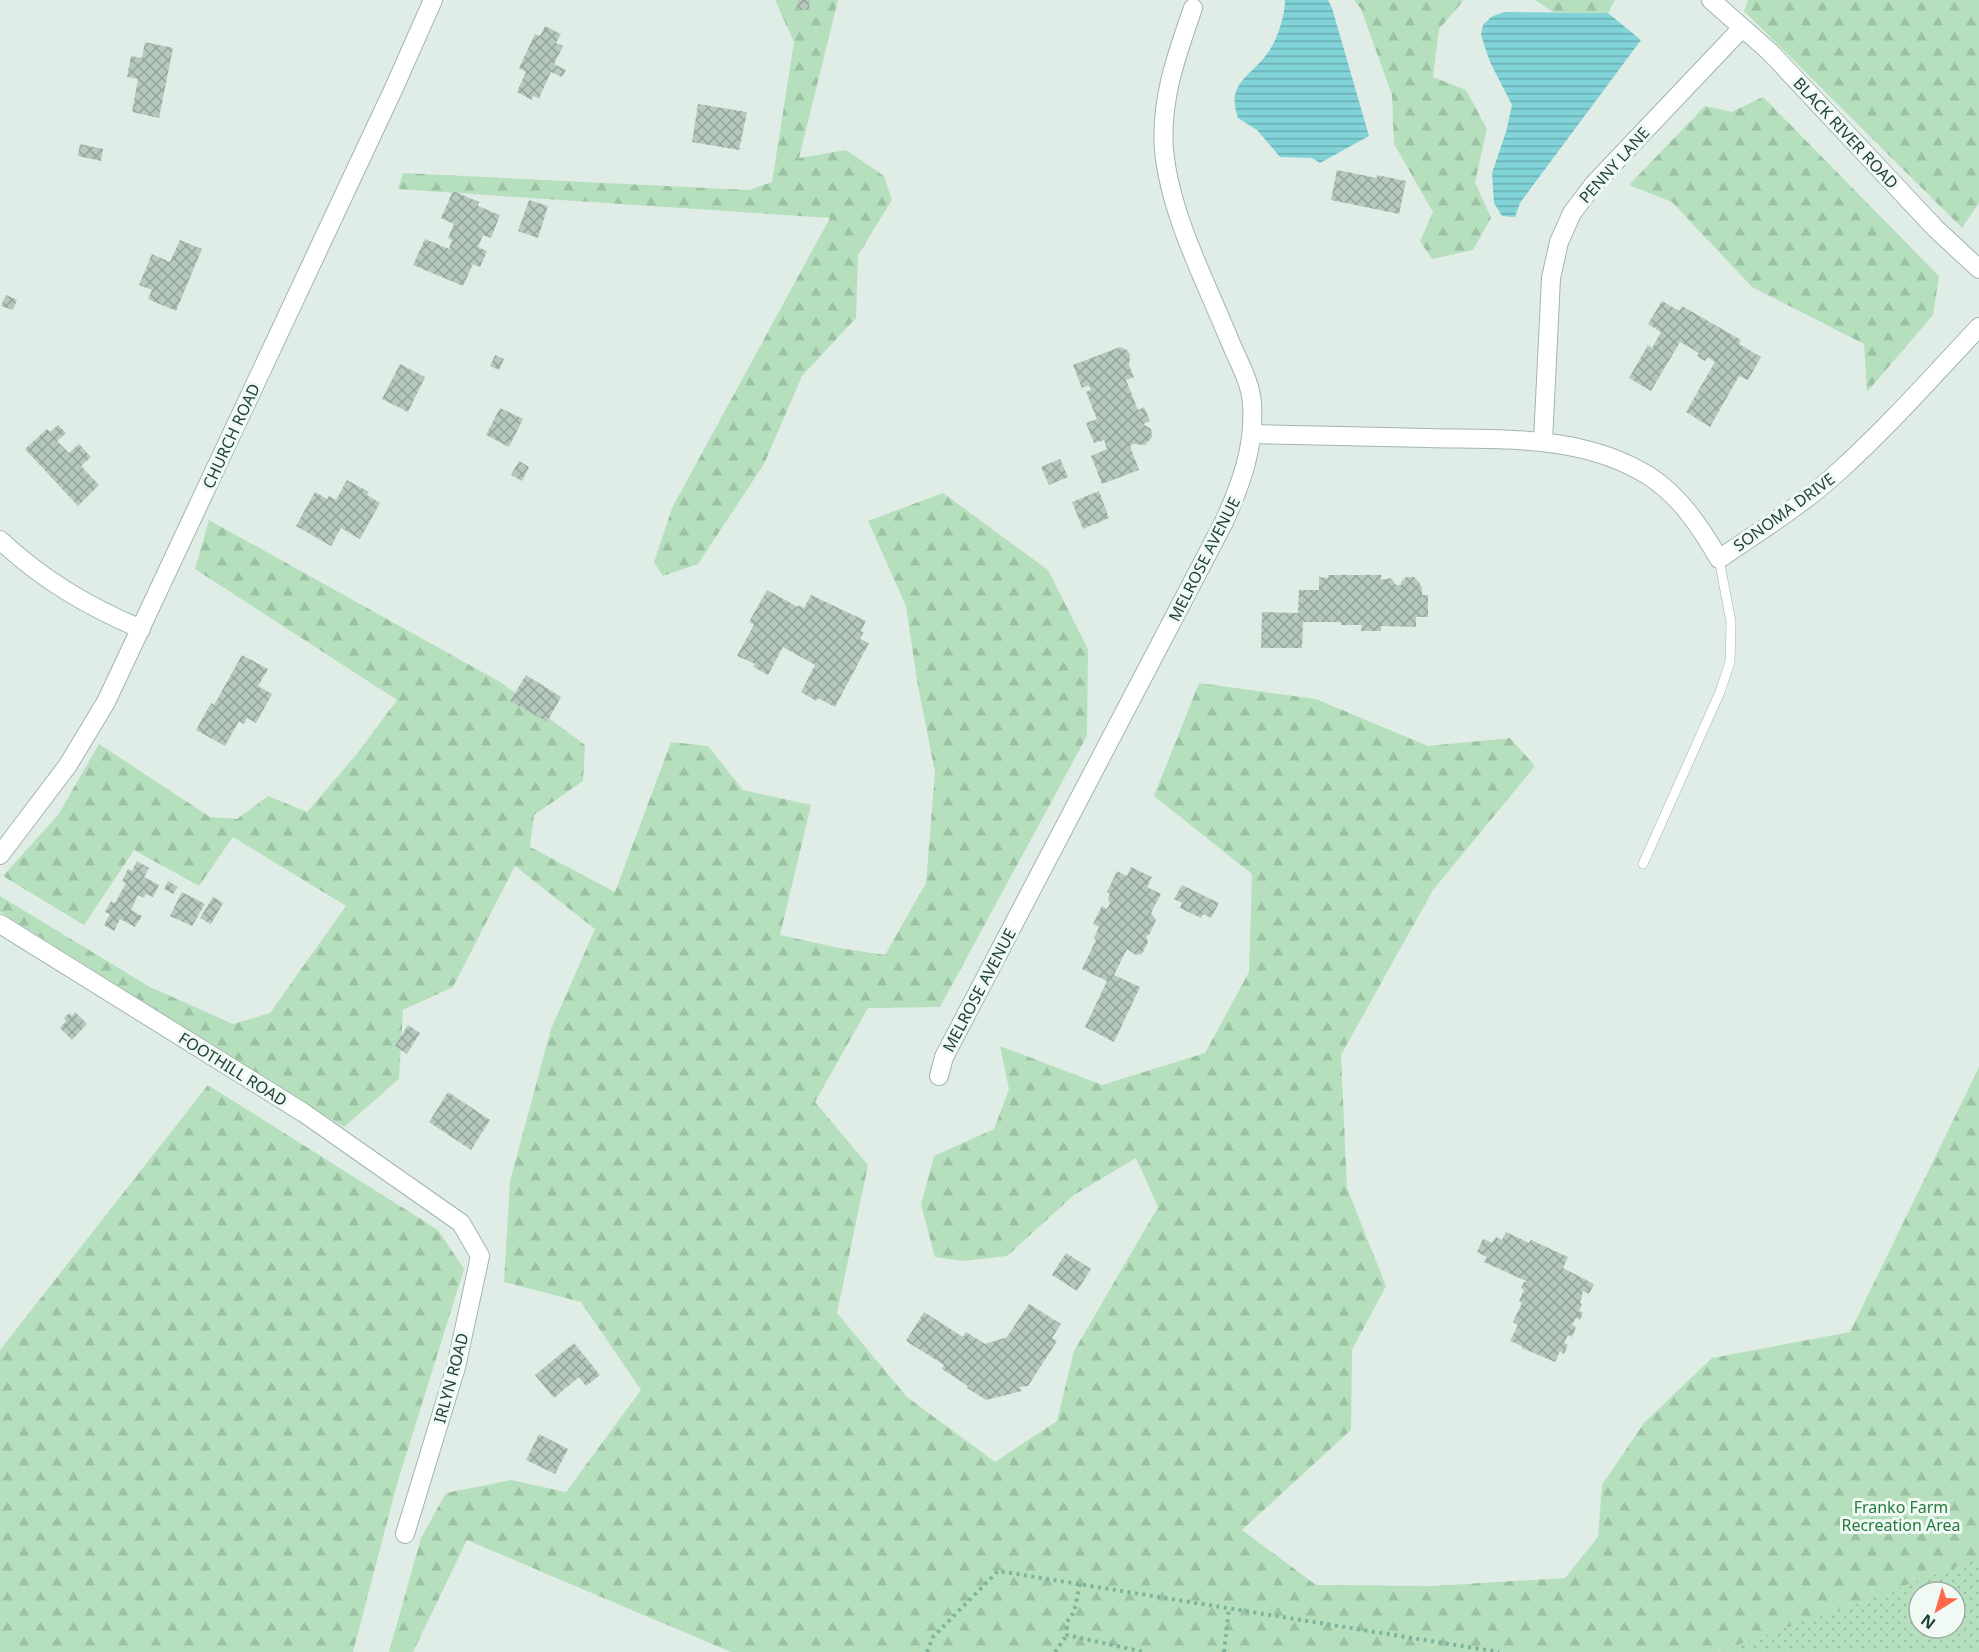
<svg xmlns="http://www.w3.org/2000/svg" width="1979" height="1652" viewBox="0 0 1979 1652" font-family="'Noto Sans',sans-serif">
<defs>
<pattern id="green-dots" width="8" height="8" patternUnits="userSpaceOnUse" patternTransform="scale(1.5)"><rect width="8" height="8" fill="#b6e0bd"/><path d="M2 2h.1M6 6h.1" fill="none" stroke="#9cc1a3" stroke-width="1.8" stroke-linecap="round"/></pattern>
<pattern id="forest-firs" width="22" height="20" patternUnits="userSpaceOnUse" patternTransform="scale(1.5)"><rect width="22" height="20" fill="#b6e0bd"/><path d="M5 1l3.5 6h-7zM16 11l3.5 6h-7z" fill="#9cc1a3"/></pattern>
<pattern id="water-rules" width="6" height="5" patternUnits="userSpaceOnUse" patternTransform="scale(1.5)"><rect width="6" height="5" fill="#81d3d8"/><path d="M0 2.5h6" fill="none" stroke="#69adb0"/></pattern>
<pattern id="building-cross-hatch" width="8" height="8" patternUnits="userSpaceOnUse" patternTransform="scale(1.5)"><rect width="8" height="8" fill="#b5c8be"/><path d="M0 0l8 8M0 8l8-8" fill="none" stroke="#93a49b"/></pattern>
</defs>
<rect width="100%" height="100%" fill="#e0ede6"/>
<path fill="url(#green-dots)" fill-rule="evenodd" d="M1979,1152V1652H1718L1763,1636ZM1919,1592H1955V1628H1919Z"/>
<g fill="url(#forest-firs)">
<polygon points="775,0 838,0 799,158 846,150 884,176 892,200 858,255 856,318 802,376 764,464 698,564 663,576 654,562 672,508 830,218 398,189 403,173 749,190 772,182 794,42"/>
<polygon points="1354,0 1464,0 1439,29 1433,77 1466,90 1487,129 1475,182 1491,218 1473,250 1432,259 1420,241 1433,212 1394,144 1392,95 1361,9"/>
<polygon points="1535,0 1615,0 1608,13 1553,12"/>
<polygon points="1748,0 1979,0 1979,203 1962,228 1744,11"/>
<polygon points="1763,97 1939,276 1933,315 1867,392 1864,344 1752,287 1672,202 1629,185 1705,106 1732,112"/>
<polygon points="943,493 1048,570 1088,649 1087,736 940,1007 868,1008 815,1102 868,1165 837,1313 907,1397 995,1462 1057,1421 1074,1351 1158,1207 1136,1158 1074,1195 1007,1256 964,1261 935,1257 921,1205 934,1156 994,1129 1009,1089 1000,1046 1102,1085 1205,1053 1249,972 1252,874 1154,796 1199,683 1316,699 1428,746 1510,738 1535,766 1433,890 1341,1055 1347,1188 1386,1286 1352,1350 1351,1430 1242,1530 1316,1585 1433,1586 1565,1578 1598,1537 1602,1485 1644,1423 1712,1358 1850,1332 1979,1067 1979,1559 1718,1652 731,1652 467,1540 413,1652 389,1652 421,1538 446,1493 511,1480 566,1492 641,1390 581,1302 504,1282 510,1181 551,1029 595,929 515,866 453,987 403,1010 399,1079 344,1127 0,912 0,896 150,987 233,1024 270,1013 346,906 233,837 199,886 134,850 84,925 3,876 58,815 99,744 210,817 237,819 268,796 307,812 356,755 397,700 195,569 209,520 502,683 585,745 583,781 534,815 530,847 615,892 671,742 708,746 743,790 811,805 780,935 839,948 885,955 926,883 935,772 917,681 906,606 868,521"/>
<polygon points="208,1085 438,1230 464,1269 397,1484 353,1652 0,1652 0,1350"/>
</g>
<g fill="url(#water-rules)">
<path d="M1285,0H1328L1332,8L1369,136L1320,163L1312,158L1280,157L1257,130L1238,118C1226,83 1249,78 1267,54C1277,41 1285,16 1285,0Z"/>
<polygon points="1504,12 1608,13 1641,40 1520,203 1515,217 1502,216 1494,203 1492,173 1506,132 1512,105 1490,62 1481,35 1483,25 1491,17"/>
</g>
<g fill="url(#building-cross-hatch)">
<polygon points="798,0 810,0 809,10 797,9"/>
<polygon points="545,26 561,34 556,43 563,46 554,64 566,70 562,77 551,72 539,98 533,96 532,100 517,92 526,72 519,68 535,34 540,36"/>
<polygon points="145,42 173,48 159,118 132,112 138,79 127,77 131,56 142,58"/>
<polygon points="698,104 747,112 739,150 692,142"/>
<polygon points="80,144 103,149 101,161 78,156"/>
<polygon points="1337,170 1377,178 1377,175 1406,181 1399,214 1331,200"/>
<polygon points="453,191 479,202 478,206 500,215 491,238 483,235 478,247 487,251 480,267 473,264 463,286 413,265 425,239 449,249 452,240 448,238 454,224 441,218"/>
<polygon points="529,200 548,206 538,238 518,231"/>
<polygon points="180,240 202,249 176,311 148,299 152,290 139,285 152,254 170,262"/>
<polygon points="6,295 17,300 13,310 1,306"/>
<polygon points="1662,301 1679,311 1682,306 1741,340 1739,344 1761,357 1748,380 1739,376 1710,427 1686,412 1715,362 1708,357 1705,361 1697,356 1699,353 1680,342 1651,391 1629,378 1648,345 1652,348 1661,332 1648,324"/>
<polygon points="1120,347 1127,350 1130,355 1129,365 1134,377 1126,380 1138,410 1144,407 1150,421 1143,424 1151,429 1152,437 1145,445 1134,444 1130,446 1139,470 1102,484 1091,456 1107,449 1104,440 1094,443 1086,423 1097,419 1086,392 1091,390 1089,385 1082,388 1073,365"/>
<polygon points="495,355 504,359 499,370 490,366"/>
<polygon points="400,364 425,377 408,412 382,399"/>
<polygon points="500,408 523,419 509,447 486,435"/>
<polygon points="58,425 66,433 57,441 69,453 79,444 91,457 81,466 99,485 78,506 25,449 47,429 50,432"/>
<polygon points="1060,459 1068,477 1049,485 1041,467"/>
<polygon points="519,461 529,467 522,481 511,475"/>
<polygon points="347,480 369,492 367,495 380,503 360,539 341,528 331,546 296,526 315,492 327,499 329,496 336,500"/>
<polygon points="1099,491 1109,518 1083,529 1072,502"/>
<polygon points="1328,575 1381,575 1381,580 1391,578 1396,585 1401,585 1401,582 1406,577 1414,577 1420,583 1420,586 1422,586 1422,595 1428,595 1428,617 1416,617 1416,627 1381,626 1381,631 1361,631 1362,625 1341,625 1341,622 1303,622 1302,648 1261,648 1262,612 1298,613 1299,590 1319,590 1319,577 1328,578"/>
<polygon points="767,590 798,607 799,605 804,608 811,595 866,621 861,631 864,632 860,639 869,643 835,707 818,698 816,701 801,692 815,665 783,647 768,675 753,667 755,664 737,656 754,625 749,622"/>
<polygon points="242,655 268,669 258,686 272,694 256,723 247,718 244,724 239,721 225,746 196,730 211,703 214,705"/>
<polygon points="526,675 561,697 547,722 510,701"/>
<polygon points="137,861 149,868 144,877 159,885 153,897 146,894 144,898 138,895 131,910 142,916 135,927 120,919 114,931 104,925 110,914 105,912 111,901 115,903 126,883 122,881 128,869 132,871"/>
<polygon points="1131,867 1152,877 1147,887 1161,894 1151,913 1156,920 1149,935 1146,936 1148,942 1142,954 1136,955 1127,949 1114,975 1140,987 1114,1042 1085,1027 1107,981 1082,969 1096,940 1094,938 1099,927 1093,924 1102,906 1107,909 1110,903 1108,899 1110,893 1107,892 1117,871 1127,876"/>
<polygon points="168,881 178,887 173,894 164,889"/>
<polygon points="1182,885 1219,903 1211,918 1203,914 1201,918 1180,908 1182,903 1174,899"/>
<polygon points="182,892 205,904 192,926 170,916"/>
<polygon points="213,897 223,903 211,924 200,918"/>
<polygon points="75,1012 87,1024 72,1040 60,1028 66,1021 64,1018 69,1013 72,1016"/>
<polygon points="408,1025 420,1033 407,1054 395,1046"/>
<polygon points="448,1092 490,1120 471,1150 429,1122"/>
<polygon points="1506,1232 1529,1243 1531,1240 1568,1257 1563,1268 1594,1284 1589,1294 1583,1291 1580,1303 1582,1304 1579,1311 1583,1313 1580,1320 1576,1318 1572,1325 1576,1327 1572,1337 1568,1335 1564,1343 1568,1345 1564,1354 1560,1351 1555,1362 1522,1348 1522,1346 1510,1341 1518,1325 1513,1322 1522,1303 1519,1301 1524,1290 1521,1288 1524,1282 1528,1282 1484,1262 1487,1257 1477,1252 1483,1239 1492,1243 1496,1237 1502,1240"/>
<polygon points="1066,1253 1091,1269 1077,1291 1052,1275"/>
<polygon points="1029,1304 1061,1324 1052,1338 1057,1341 1028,1386 1019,1387 1022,1391 986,1400 967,1388 968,1386 942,1369 944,1365 906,1341 924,1312 963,1337 966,1332 985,1344 1007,1337"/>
<polygon points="574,1343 600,1375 586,1386 579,1377 554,1398 535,1375"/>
<polygon points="539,1434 568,1449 555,1474 526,1460"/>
</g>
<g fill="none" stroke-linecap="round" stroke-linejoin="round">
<g stroke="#a2b5ad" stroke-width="10">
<polyline id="service" points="1643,864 1720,692 1730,662 1731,622 1719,559"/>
</g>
<g stroke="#a2b5ad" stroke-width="20">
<g id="minor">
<path d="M1253,434C1311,435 1369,437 1427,438C1503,440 1582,434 1649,476C1680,496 1701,528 1719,559C1760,531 1802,505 1838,472C1888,427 1933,376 1979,327"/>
<polyline points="1543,441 1551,278 1559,242 1572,213 1594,184 1742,28"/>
<path d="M0,540C43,580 87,606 141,629"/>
<polyline points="0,855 68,765 106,702 394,88 433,0"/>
<polyline points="0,924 304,1113 461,1223 480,1256 456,1367 405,1534"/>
<path d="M939,1076L944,1057L1224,522C1241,484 1255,447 1252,404C1251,382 1237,359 1229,339C1205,280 1170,214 1164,150C1160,100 1177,54 1193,8"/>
</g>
</g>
<g stroke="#a2b5ad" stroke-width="20">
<polyline id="tertiary" points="1711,0 1770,52 1935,228 1979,269"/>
</g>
<g stroke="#7cb49d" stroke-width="4" stroke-dasharray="3 4.5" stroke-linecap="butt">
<polyline points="1080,1584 1074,1612 1067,1622 1067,1635 1144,1652"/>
<polyline points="927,1652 933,1637 998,1571 1499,1652"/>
<polyline points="1055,1652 1067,1635"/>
<polyline points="1224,1652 1229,1608"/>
</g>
<use href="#service" stroke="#fff" stroke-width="9"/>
<use href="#minor" stroke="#fff" stroke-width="18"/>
<use href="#tertiary" stroke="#fff" stroke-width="18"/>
</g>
<g text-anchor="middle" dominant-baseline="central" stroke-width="6" stroke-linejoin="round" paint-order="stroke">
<g font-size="16" fill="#1e3f33" stroke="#f0f9f4">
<text transform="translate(1846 133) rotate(47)">BLACK RIVER ROAD</text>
<text transform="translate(1614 165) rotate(-48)">PENNY LANE</text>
<text transform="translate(231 436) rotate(-65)">CHURCH ROAD</text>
<text transform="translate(1784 512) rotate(-36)">SONOMA DRIVE</text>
<text transform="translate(1204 559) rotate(-63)">MELROSE AVENUE</text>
<text transform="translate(979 990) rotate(-62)">MELROSE AVENUE</text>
<text transform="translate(233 1069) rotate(32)">FOOTHILL ROAD</text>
<text transform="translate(451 1378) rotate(-75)">IRLYN ROAD</text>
</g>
<g font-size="16" fill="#247a3d" stroke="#f0f9f4">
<text x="1901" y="1507">Franko Farm<tspan x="1901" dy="18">Recreation Area</tspan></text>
</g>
</g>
<g transform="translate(1937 1610) rotate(217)"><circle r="28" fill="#f0f9f4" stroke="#9cafa7" stroke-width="1.5"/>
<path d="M0-4.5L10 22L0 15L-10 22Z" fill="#ff674b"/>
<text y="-9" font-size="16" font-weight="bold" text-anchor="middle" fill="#1e3f33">N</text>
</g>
</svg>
